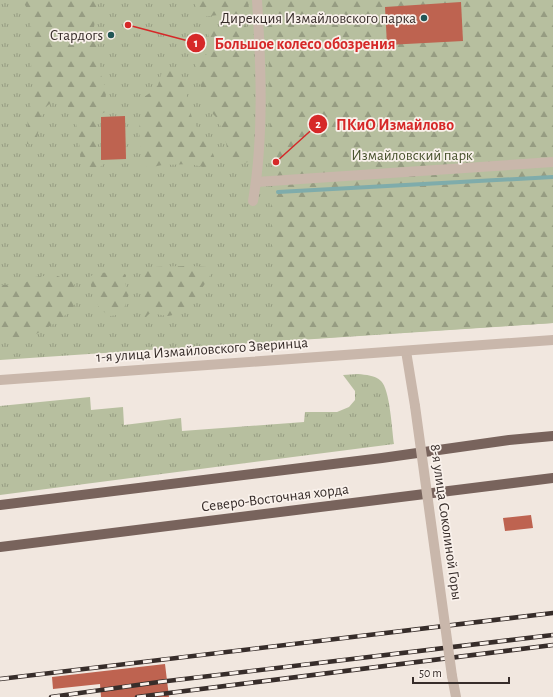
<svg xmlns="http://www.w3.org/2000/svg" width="553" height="697" viewBox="0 0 553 697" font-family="'Alegreya Sans',sans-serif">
<defs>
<pattern id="grass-tufts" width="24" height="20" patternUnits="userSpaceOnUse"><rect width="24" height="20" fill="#b7bf9f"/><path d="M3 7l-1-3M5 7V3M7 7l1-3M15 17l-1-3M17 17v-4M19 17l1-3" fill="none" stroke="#969c82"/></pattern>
<pattern id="forest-firs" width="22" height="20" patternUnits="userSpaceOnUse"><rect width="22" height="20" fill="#b7bf9f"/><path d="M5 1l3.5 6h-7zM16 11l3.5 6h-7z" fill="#969c82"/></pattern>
</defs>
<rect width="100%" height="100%" fill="#f1e7df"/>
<g fill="url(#grass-tufts)">
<polygon points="0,0 553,0 553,323 0,360"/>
<path d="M358,374C366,375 375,375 381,381C390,389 392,431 394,444L0,495V406L90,397L91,410L123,407L124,425L181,418L182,431L304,422L305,412H337L349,407L355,400V391L343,375Z"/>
</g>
<g fill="url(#forest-firs)">
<path d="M32,0H95L98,2L94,27L100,60V72L106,91L105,112L97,116L98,160L106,161C101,169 86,176 81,163C80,159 80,154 80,150C78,135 78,121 69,108C65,103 63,101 57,99C54,101 49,104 46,107C38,117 40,133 35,144H27C28,135 27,125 28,116C30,107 33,99 33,89C33,77 30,65 31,52C31,35 34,17 23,2Z"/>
<path d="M193,0H248L249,9L246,15L227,14L201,17C197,11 196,6 193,0Z"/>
<polygon points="265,0 553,0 553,323 277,341 272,248 269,62"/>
<path d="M238,25H245L249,30L252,38L254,59L252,110L256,160L244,163L232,164L229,158L225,138L218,119L213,114L203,96L195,62L202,60C210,52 211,45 208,33L211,28Z"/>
<polygon points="168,70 181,74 186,86 187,98 192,118 204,141 210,146 215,159 216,166 203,167 190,164 162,165 148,168 143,165 139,132 141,110 144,97 154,90 158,85 162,72"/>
<path d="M187,266L207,267L212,272C203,287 189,313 168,316C162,316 156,313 149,314L143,320V293L141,280L142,274L154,267Z"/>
<path d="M120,271L126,275C125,282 125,287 129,294L125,306L117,315L110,316C93,305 92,296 90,276L101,273Z"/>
<path d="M55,275L73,282C76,289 78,299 74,306C67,317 37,335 25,339C18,342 7,341 0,340V285L23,284L35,277Z"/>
</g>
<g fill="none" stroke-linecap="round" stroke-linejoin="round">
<polyline stroke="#7facab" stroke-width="4" points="278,192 553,177"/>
</g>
<g fill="#be6350">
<polygon points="461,2 463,41 387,45 385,7"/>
<polygon points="125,116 126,159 101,160 101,117"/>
<polygon points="531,515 533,528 505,531 503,518"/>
<polygon points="165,664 169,697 101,697 100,684 53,689 52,677"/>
</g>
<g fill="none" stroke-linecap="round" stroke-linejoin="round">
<g stroke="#c9b7ab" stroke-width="10">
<polyline points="256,182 553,162"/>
<path d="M253,201C264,137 261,65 257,0"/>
<polyline points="406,351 415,406"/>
<polyline points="0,380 553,340"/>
<polyline points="452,676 456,697"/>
</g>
<g stroke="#78635c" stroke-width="10">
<polyline points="0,505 382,458 509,440 553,436"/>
<polyline points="0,547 553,478"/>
</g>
<g stroke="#372d2a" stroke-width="4.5">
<g id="rail">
<polyline points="0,679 553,613"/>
<polyline points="51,697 159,682 553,635"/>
<polyline points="137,697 553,645"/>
</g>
</g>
<use href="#rail" stroke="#f9f1eb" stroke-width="3" stroke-dasharray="9" stroke-linecap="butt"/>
<polyline stroke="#c9b7ab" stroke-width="10" points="415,406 452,676"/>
</g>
<g fill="#225656" stroke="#f9f1eb" stroke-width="1.5">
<circle cx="424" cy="18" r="4"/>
<circle cx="111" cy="35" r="4"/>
</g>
<g text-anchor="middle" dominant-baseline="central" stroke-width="3.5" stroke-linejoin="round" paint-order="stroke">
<g font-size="15" fill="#372d2a" stroke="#f9f1eb" text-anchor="end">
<text x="416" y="18">Дирекция Измайловского парка</text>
<text x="103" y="35">Стардогs</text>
</g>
<g font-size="15" fill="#49532f" stroke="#f9f1eb">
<text x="412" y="155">Измайловский парк</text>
</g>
<g font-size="15" fill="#372d2a" stroke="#f9f1eb">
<text transform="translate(202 350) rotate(-4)">1-я улица Измайловского Зверинца</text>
<text transform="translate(275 498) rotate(-7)">Северо-Восточная хорда</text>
<text transform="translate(446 522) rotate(82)">8-я улица Соколиной Горы</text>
</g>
</g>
<path fill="none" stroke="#d62828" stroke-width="1.5" d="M128 25L196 43M276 162L318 124"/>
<g fill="#d62828" stroke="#f9f1eb" stroke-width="1.5">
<circle cx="128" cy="25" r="4"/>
<circle cx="276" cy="162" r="4"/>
<circle cx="196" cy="43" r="10"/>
<circle cx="318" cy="124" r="10"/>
</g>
<g font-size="12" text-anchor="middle" font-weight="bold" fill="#fff">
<text x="196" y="47">1</text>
<text x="318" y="128">2</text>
</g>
<g font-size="16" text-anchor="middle" font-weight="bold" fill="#d62828" stroke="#f9f1eb" stroke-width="3.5" stroke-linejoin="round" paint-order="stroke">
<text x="305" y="49">Большое колесо обозрения</text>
<text x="395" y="130">ПКиО Измайлово</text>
</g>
<path d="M413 677v6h96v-6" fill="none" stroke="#372d2a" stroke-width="2"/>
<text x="419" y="677" font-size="12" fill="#372d2a" stroke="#f9f1eb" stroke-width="3" paint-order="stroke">50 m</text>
</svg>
